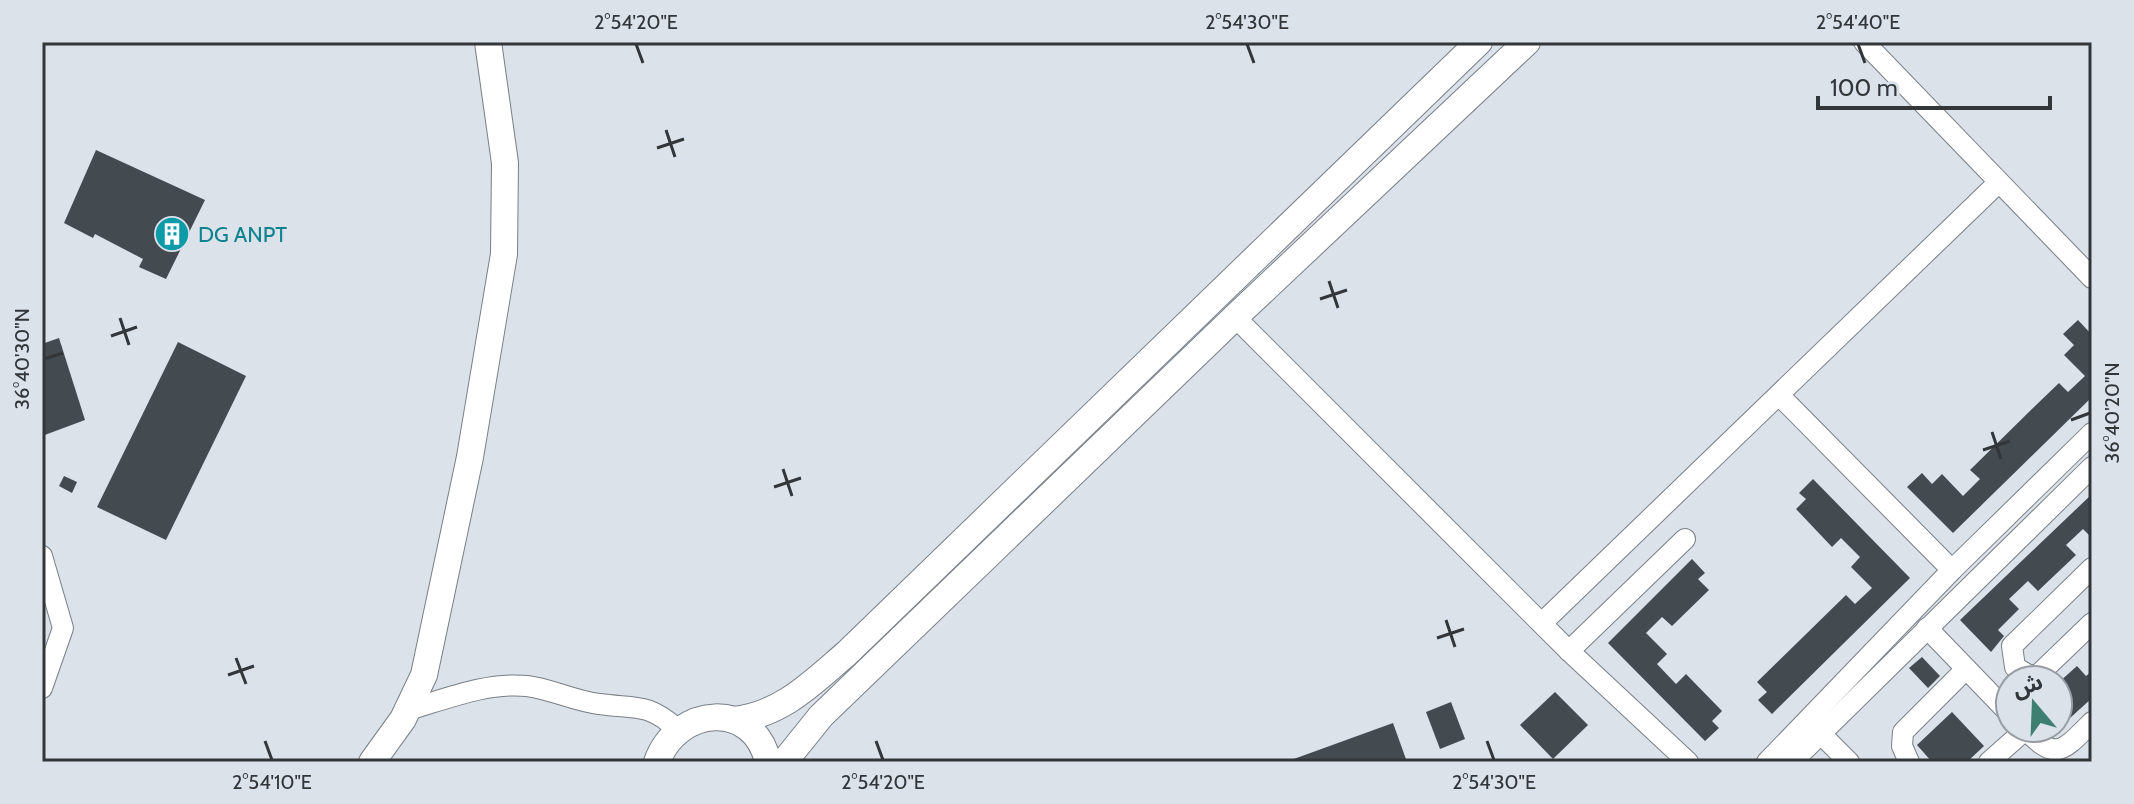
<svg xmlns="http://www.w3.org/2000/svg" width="2134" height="804" viewBox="0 0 2134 804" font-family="Cabin,'Noto Sans Arabic',sans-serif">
<rect width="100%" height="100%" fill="#dbe2ea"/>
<g fill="#434a50">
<polygon points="96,150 205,200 166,279 139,267 143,259 95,234 93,238 64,223"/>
<polygon points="2078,320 2092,335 2092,397 1953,533 1907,487 1922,473 1932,484 1942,474 1963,496 1980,479 1970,470 2033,408 2059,383 2068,392 2085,376 2064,355 2074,345 2063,334"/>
<polygon points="59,338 85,420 42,436 42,344"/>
<polygon points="178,342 246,376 166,540 97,507"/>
<polygon points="64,476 77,482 72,493 59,486"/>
<polygon points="1813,479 1910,578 1772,714 1758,700 1767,692 1757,682 1846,595 1855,604 1872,588 1851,567 1860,557 1841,538 1832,547 1796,509 1806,499 1799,493"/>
<polygon points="2092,494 2092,538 2083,529 2066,545 2076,555 2038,591 2028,581 2009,599 2019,609 1998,630 2004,636 1991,652 1960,620"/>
<polygon points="1692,559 1705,573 1698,579 1709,590 1672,626 1662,617 1646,633 1667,654 1657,664 1676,684 1686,674 1722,711 1712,721 1719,728 1705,741 1608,643"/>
<polygon points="1922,657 1940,676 1928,688 1909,668"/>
<polygon points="2077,666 2086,676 2092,671 2092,698 2058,729 2058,683"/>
<polygon points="1555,692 1588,725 1553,759 1520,725"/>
<polygon points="1451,702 1465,739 1440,749 1426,712"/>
<polygon points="1952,712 1984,746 1967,762 1932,762 1917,745"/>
<polygon points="1393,723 1407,762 1291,762 1291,760"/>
</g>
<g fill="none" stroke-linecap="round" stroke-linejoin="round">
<g stroke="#787f86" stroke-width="22">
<g id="minor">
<polyline points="1864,42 2092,278"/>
<polyline points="1235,317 1569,651 1688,762"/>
<polyline points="1780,396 1952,570"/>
<polyline points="42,556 63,628 42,688"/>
<polyline points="2092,568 2012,646 2015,667 2030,676 2039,674 2092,623"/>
<polyline points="1542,623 1999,182"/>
<polyline points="1927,628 2010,714"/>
<polyline points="1569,651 1685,539"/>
<path d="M408,710C446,699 487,682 527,686C551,689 574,701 599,704C635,709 647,702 677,729"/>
<path d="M2024,728C2056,762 2062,752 2092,722"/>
<polyline points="1820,733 1849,762"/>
<polyline points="1767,762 1952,570 2092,433"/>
<polyline points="1792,762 2092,467"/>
<polyline points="1909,762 1902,746 1903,732 1966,669"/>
<polyline points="1989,762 2025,730"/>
</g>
</g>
<g stroke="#787f86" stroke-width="28">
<g id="major">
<path d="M733,720C781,715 811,684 846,654L1479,42"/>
<polyline points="372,762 403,719 424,675 470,457 504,254 505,163 488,42"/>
<path d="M657,762C677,706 754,699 768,762"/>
<polyline points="784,762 821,716 1235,317 1527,42"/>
</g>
</g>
<use href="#minor" stroke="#fff" stroke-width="20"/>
<use href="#major" stroke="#fff" stroke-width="26"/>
</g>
<path fill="none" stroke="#333639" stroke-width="3" d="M636,44L643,63M1247,44L1254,63M1858,44L1865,63M666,130L675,157M657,148L684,139M1329,281L1338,308M1320,299L1347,290M120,318L129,345M111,336L137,327M44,359L63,353M2071,420L2090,413M1992,432L2001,459M1983,450L2010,441M783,469L792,496M774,487L801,478M1446,620L1455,647M1437,638L1464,629M236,658L246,684M228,675L254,666M265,741L272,760M876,741L883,760M1487,741L1494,760"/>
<defs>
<g id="building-disc" transform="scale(1.8)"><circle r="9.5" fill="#0f9aa8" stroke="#dbe2ea"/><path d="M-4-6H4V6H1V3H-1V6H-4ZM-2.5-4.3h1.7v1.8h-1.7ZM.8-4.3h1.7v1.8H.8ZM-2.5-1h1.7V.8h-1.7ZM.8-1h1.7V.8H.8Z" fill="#fff"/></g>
</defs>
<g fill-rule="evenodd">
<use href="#building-disc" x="172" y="234"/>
</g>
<g text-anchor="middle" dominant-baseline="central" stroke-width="8" stroke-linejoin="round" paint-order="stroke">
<g font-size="22" fill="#0d838f" stroke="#dbe2ea" text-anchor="start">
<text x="198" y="234">DG ANPT</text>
</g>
</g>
<rect width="2134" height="804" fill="none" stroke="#dbe2ea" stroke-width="88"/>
<g transform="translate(2034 704) rotate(341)"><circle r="38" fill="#dbe2ea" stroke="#989da3" stroke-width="2"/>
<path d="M0-6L14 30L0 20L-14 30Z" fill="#3d8071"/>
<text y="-12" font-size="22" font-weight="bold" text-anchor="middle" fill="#333639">ش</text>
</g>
<path d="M1818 96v12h232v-12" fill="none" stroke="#333639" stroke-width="4"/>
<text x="1830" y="96" font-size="24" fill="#333639" stroke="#dbe2ea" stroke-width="6" paint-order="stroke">100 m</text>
<rect x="44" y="44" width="2046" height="716" fill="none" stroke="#333639" stroke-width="3"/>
<g font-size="20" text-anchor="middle" fill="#333639">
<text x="636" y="29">2°54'20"E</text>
<text x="1247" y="29">2°54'30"E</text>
<text x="1858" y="29">2°54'40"E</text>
<text transform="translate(22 359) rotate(-90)" y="7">36°40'30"N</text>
<text transform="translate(2112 413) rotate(-90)" y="7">36°40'20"N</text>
<text x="272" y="789">2°54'10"E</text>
<text x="883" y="789">2°54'20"E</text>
<text x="1494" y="789">2°54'30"E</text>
</g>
</svg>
